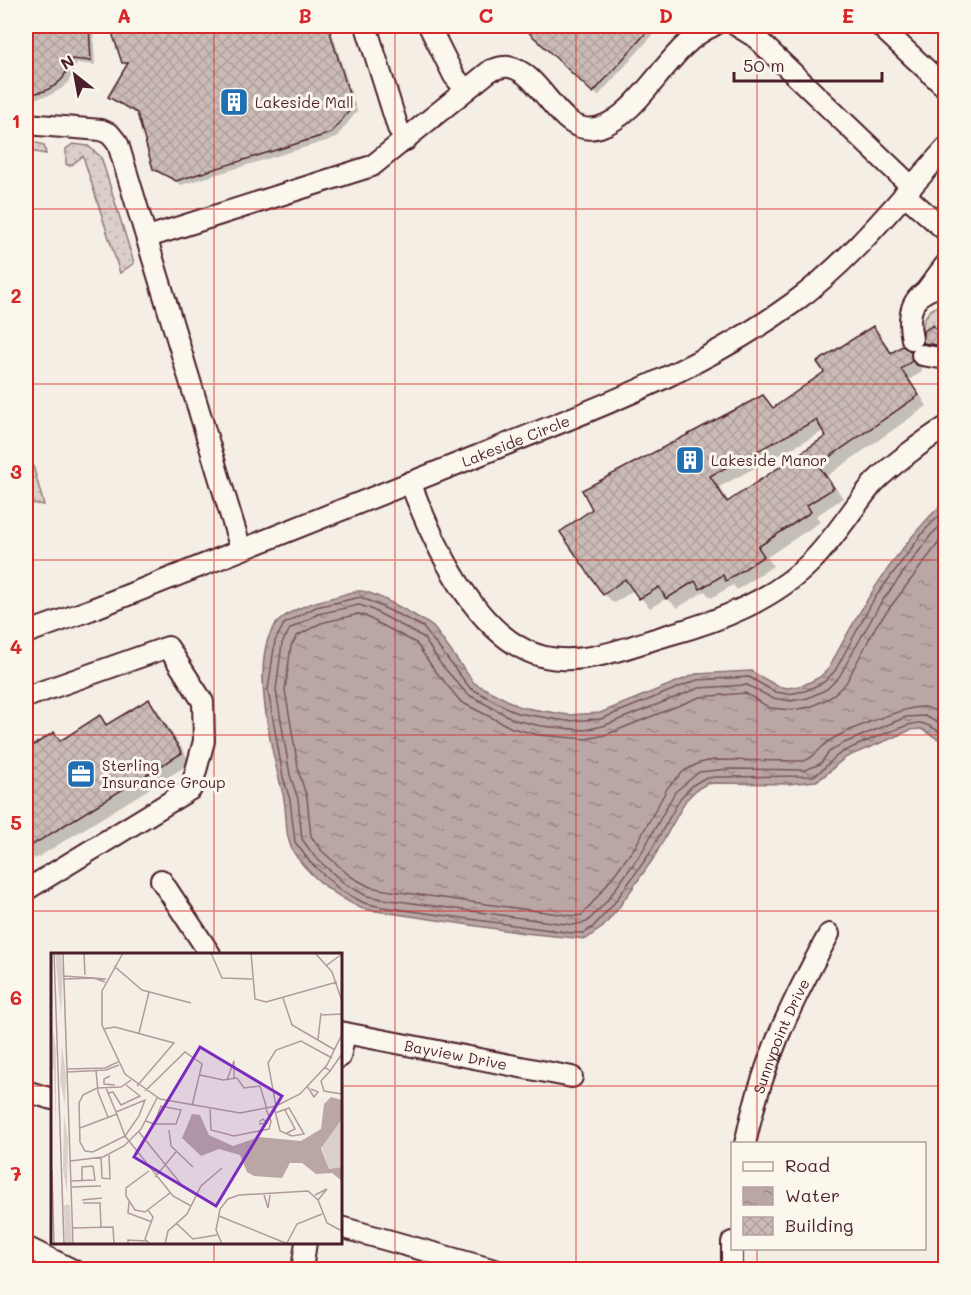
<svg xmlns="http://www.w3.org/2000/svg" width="971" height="1295" viewBox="0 0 971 1295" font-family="Mali,sans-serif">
<defs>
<pattern id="grass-dots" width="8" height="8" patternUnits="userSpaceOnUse" patternTransform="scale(1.5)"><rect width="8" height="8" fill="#dbd0c9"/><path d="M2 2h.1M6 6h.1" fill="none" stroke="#bdb2ad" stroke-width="1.8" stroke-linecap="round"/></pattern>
<pattern id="water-ripples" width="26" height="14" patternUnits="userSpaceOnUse" patternTransform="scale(1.5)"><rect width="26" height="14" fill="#baa7a5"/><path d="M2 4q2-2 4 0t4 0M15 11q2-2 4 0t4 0" fill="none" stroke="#998787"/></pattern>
<pattern id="building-cross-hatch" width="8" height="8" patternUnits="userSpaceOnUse" patternTransform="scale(1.5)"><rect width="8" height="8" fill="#cabbb6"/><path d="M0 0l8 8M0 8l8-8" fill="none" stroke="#afa09d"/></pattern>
</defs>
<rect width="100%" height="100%" fill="#f4eee4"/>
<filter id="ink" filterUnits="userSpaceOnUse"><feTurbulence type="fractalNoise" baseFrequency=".0167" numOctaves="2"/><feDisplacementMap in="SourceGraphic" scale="12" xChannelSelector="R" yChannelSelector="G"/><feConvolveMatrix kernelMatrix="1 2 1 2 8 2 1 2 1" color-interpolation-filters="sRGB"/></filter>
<g filter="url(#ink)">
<g fill="url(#grass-dots)" stroke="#92787a" stroke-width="1.5">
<polygon points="26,140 44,145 46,154 30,151 31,159 26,158"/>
<polygon points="73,144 88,146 101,157 134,263 120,273 83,156 70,166 66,164 66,149"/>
<path d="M945,304V350C915,348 916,308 945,304Z"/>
<polygon points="26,454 30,455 44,505 26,502"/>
</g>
<path fill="url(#water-ripples)" stroke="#8d7174" stroke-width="1.5" d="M945,501V743L921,729L910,730C890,740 869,747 849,756C835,762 831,774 816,781L788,784L716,783L706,784L696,790L686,800L653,859L617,910L603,927L586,939L524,933L363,909C337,897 313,879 296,856C283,838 288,815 283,794C273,757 245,648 281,619C296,607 317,601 335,597C343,595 354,590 361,591C375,592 423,619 434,628L474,683L520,707L568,715L600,713L696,674L751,671L777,686L788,688L804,685L820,677L829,668C860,608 896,548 945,501Z"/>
<g fill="#0003" fill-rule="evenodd">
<polygon points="26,26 93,26 95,65 77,63 68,83 61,89 50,95 33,99 26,97"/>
<polygon points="111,26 330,26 357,111 336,138 181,185 155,168 139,115 110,97 128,66 123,62"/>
<polygon points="523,26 661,26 598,96"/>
<path d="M873,328L893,353L910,352L921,362L922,372L910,379L927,406L827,476L843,498L816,516L820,522L767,557L773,566L737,590L733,585L711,598L705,591L677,608L667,598L650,608L634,590L614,603L604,594L763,397L774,409L826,372ZM824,431L828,437L730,503L719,487Z"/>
<polygon points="935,329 944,344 940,347 925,343"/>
<polygon points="148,701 158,711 191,763 35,859 26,850 26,752 54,734 61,741 100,717 108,725"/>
</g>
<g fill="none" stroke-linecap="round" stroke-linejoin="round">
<g stroke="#77555c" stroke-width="1.5">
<path d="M946,509L925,530L874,599L835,671L824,682L805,691L788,694L775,692L749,677L697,680L601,719L567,721L517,713L470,688L422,626L361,597L316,607L284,624L275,641L268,690L283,777L290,800L295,842L310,862L340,890L364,903L382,907L572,933H584L592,928L612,906L648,856L681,797L693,785L703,779L715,777L813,776C825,770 828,762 838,755C849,748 909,722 920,723C929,724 939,731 946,736"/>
<polyline points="946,520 931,535 880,604 839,677 827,689 808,698 791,701 772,698 747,685 699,688 603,726 585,730 541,726 515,720 467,694 440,663 423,637 369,608 359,605 318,614 290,629 282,643 276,690 290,775 298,799 302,839 315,857 345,884 367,896 383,899 573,925 587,922 606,902 642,852 675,792 699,772 729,769 805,770 820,764 829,752 842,744 906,717 925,716 946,727"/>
<path d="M946,533L876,626L846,683L831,697L810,707L792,710L770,708L745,693L700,697L605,735L586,739L539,735L512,728L461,702L433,668L416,643L365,616L359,614L321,623L297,636L291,646L285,690L299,773L307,798L311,836L322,851L350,876L370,887L385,890L574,916L582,915L598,896L635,847L668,787L684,771L699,763L714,760L804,761C816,757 819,748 829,741C845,731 907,705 924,707C932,708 939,713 946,717"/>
</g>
</g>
<g fill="url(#building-cross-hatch)" stroke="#4a1f2b" stroke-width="1.5" fill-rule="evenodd">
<polygon points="26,26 89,26 91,61 72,59 63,78 56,85 45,91 26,95"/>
<polygon points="110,26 328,26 353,106 331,133 176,181 153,169 137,113 108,97 128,63 122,63"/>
<polygon points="522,26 652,26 593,93"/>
<polygon points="933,325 944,341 937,345 923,343 923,332"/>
<path d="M873,326L891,353L902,346L911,351L912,361L901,369L919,395L818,465L834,488L807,505L811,512L758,547L764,556L726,581L723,575L700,589L695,581L666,599L659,587L639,599L625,579L603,595L560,532L592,509L582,490L763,395L773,408L824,372L817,362ZM816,420L826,436L727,502L710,476Z"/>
<polygon points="149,699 182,753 26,849 26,750 54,732 60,741 100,715 106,725"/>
</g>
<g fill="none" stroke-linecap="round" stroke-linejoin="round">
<g stroke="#4a1f2b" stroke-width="24">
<g id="minor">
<polyline points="366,26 398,128 406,140"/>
<polyline points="429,26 454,76 466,90"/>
<polyline points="737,26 755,37 911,186"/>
<polyline points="880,26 946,88"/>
<polyline points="26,124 101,130 110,134 118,144 241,549"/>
<polyline points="904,194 946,231"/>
<path d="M148,237L372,166L491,70C496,69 503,66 509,67C544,73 559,140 600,127C643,113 670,43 713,26"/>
<polyline points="925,292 946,264"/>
<path d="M912,339C906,311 913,289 946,286"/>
<polyline points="922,355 946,359"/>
<path d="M410,482C434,545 483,657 561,659C596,661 634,645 668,635C719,621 774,600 812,561C834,539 851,511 871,486C885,470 926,439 946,427"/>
<path id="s1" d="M26,633L90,610C219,558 348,507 477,456C586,412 697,373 793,303C852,260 897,202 946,148"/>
<polyline points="26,697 168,647 203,702 204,741 191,789 26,890"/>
<polyline points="161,880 210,954"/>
<path id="s2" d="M340,1032L572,1077"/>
<polyline points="340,1057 345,1033"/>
<polyline points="26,1091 52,1099"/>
<path id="s3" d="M745,1144C761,1065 791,1003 829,934"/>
<polyline points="340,1227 495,1270"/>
<polyline points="26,1247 73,1270"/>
<polyline points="302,1270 306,1242"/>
<polyline points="732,1270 732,1242"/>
</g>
</g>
<use href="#minor" stroke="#fbf7ec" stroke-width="20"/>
</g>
</g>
<path fill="none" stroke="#d62828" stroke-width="1.5" stroke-opacity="0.55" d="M214,26V954M395,26V1270M576,26V1270M757,26V1144M26,209H946M26,384H946M26,560H946M26,735H946M26,911H946M26,1086H52M340,1086H946M214,1242V1270M757,1248V1270"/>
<defs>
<g id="building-square" transform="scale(1.5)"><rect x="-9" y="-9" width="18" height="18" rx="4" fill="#1f6fb2" stroke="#fbf7ec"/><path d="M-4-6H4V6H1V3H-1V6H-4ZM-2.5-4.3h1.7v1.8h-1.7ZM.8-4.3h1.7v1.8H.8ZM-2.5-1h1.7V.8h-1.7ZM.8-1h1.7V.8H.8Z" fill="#fff"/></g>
<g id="office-square" transform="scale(1.5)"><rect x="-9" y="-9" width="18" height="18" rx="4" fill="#1f6fb2" stroke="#fbf7ec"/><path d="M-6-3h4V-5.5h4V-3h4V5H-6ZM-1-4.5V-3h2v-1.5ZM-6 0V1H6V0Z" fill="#fff"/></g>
</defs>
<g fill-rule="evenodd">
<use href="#building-square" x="234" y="102"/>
<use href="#building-square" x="690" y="460"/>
<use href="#office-square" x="81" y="774"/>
</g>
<g text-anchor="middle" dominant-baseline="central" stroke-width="6" stroke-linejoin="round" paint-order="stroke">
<g font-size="15" fill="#4a1f2b" stroke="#fbf7ec" text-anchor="start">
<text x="255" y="102">Lakeside Mall</text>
<text x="711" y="460">Lakeside Manor</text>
<text x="102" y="765">Sterling<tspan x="102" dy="17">Insurance Group</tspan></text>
</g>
<g font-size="15" fill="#4a1f2b" stroke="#fbf7ec">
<text stroke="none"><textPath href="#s1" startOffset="526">Lakeside Circle</textPath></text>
<text stroke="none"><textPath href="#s3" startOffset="114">Sunnypoint Drive</textPath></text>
<text stroke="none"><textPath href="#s2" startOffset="118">Bayview Drive</textPath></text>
</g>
</g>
<g transform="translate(51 953)">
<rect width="291" height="291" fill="#f4eee4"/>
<path d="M4,0H10L12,17L10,61ZM2,77L5,97V179L3,116H0ZM11,94L15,121L14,152L9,127ZM13,162L17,187L16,240L12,216ZM16,251L19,253L21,291H14L13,253Z" fill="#dbd0c9"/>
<path d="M291,166V214L278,216L270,191Z" fill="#dbd0c9"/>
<path d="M280,144L291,147V166L270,195L278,216L291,214V228L281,220L265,221L251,210H239L231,225L203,223L196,219L189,202L168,196L150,203L131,185L141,161L149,162L158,182L182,193L208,184L250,188L270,176L273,151Z" fill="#baa7a5"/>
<path fill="none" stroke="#b09b9a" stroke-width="1.5" d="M3,0L13,291M12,0L22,291M33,0L34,22M72,0L51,38V72L74,121L109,146L189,160L225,153L249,141L276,112L291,81M160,0L171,25L201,26M200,0L204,46L215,49L286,29M264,0L281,19L291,48M276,12L291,1M63,13L91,37L140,50M13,23L55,26M13,26L43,25L54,29M232,45L241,72L284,97M271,62L291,61M52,76L64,74L123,90L86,133M88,80L98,39M267,87L270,60M274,114L279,118L270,128L273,138L291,141M16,116L54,115L67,109M45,117L47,139L57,164M279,118L291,101M16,119L55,117L68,112M149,122L172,127L186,125L193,135L209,133L216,156M59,123L53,126V131L64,132M80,127L70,134L46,135L32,142L28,150L29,189L34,198L42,199L74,183L122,243L140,253M176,127L183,108V125M256,133L263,144L267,139L260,136M55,135L65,159M94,138L134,99L151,111L141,153M57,140L62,139L70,152L89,143L75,132M94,147L88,163L74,183L65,159ZM225,153L217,110L225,97L250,88L281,105M223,154L229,178L241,183L253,181L238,155L224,160M159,156L160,177L183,183L218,176L220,168L215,156M234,157L244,176L236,180M95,168L103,171L110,153L130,157L125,171H103M208,169L212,166L216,170L208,171M29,175L66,161M118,177L120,193L142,214M88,179L130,231M50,204L51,225L59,226L58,202M19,208L52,204L73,193L90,176L106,145M1,217L3,291M98,218L75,235V243L84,257L94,259L119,240M104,224L125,199M31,227V214L42,213M20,228L44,227L42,213M20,234L50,233M213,242L217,255L219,242M264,242L276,236L267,247M31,247L51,245M78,249L77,260L101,269M32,250H49L50,274M97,257L102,264L94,286L98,290M168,263L237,291M125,270L142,286L166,282M22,275L62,274L63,291M236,290L246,271L271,261M77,291V287L95,288M114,291L117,278L136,261L150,233L171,215M171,291L165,277L169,256L177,246L188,242L257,238L267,247L276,270L291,278"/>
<path fill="#7b2cbf" fill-opacity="0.15" stroke="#7b2cbf" stroke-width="3" d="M149,94L231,143L165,253L83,204Z"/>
<rect width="291" height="291" fill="none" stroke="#4a1f2b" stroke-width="3"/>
</g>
<rect width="971" height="1295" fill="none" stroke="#fbf7ec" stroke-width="66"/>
<rect x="731" y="1142" width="195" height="108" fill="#fbf7ec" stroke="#b4a19f" stroke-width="1.5"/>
<rect x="743" y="1162" width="30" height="9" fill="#fbf7ec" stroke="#b4a19f" stroke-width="1.5"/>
<text x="785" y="1172" font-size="18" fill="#4a1f2b">Road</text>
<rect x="743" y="1187" width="30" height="18" fill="url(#water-ripples)" stroke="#b4a19f" stroke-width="1.5"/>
<text x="785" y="1202" font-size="18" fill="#4a1f2b">Water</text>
<rect x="743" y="1217" width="30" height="18" fill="url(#building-cross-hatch)" stroke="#b4a19f" stroke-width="1.5"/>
<text x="785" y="1232" font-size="18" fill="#4a1f2b">Building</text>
<g transform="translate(75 75) rotate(329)" stroke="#fbf7ec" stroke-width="4.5" paint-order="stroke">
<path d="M0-4.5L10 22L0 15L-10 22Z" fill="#4a1f2b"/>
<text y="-9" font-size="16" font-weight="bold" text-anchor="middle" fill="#4a1f2b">N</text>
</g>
<path d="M734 72v9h148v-9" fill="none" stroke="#4a1f2b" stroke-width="3"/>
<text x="743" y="72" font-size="18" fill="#4a1f2b" stroke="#fbf7ec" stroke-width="4.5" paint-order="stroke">50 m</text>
<rect x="33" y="33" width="905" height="1229" fill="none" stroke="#d62828" stroke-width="2"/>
<g font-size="20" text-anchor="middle" font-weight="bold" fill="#d62828">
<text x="124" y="23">A</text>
<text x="305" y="23">B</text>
<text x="486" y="23">C</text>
<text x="666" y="23">D</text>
<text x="848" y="23">E</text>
<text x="16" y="128">1</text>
<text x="16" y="303">2</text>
<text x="16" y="479">3</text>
<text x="16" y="654">4</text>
<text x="16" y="830">5</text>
<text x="16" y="1005">6</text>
<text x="16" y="1181">7</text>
</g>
</svg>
